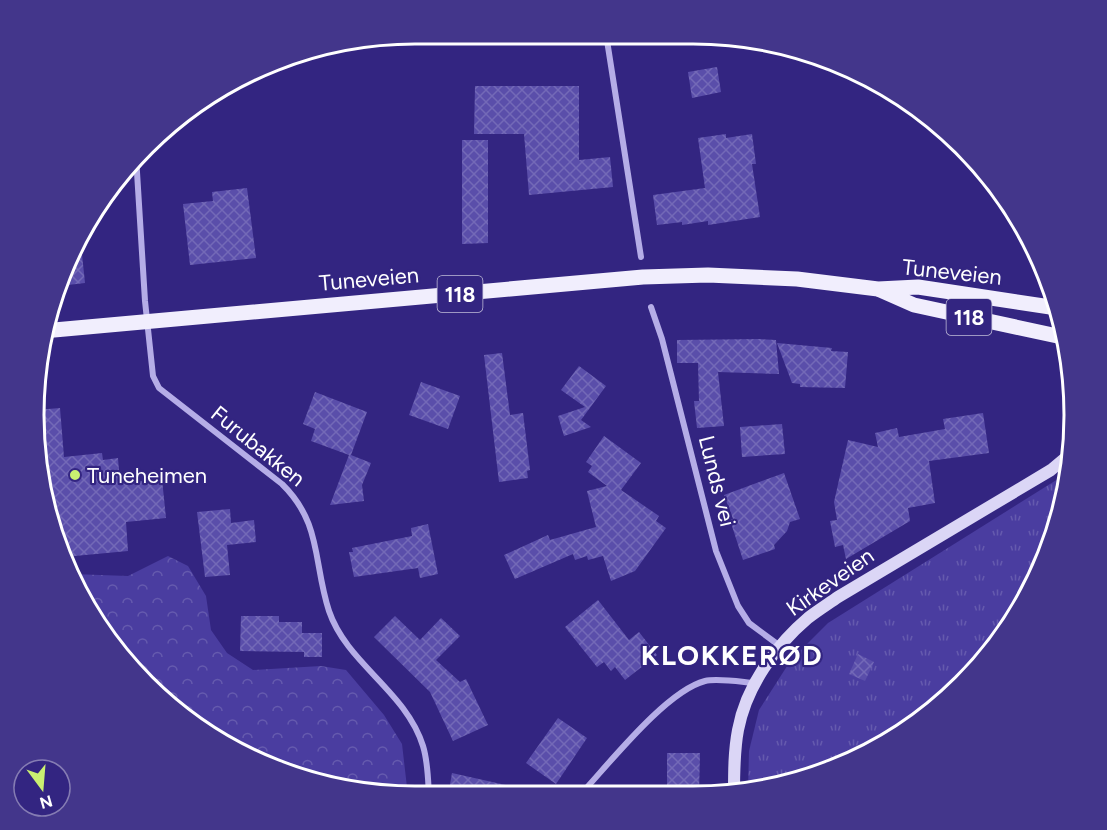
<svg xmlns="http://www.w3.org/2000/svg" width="1107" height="830" viewBox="0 0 1107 830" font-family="Figtree,sans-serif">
<defs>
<pattern id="grass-tufts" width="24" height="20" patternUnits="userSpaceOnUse" patternTransform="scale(1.5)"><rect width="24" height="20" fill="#4a3da0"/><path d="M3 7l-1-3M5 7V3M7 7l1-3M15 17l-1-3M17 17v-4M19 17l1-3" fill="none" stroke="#655aae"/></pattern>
<pattern id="forest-crowns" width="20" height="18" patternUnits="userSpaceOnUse" patternTransform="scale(1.5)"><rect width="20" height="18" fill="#4a3da0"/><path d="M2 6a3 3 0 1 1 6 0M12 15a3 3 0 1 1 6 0" fill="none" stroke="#655aae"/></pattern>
<pattern id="building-cross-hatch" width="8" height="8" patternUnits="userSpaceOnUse" patternTransform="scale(1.5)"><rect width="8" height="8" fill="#5a4eaa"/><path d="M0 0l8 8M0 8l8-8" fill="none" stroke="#7369b7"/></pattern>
</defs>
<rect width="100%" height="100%" fill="#332581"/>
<polygon fill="url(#grass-tufts)" points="1066,474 1067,475 1023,606 924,718 838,768 748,792 749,751 759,710 791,660 828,623"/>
<polygon fill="url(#forest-crowns)" points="168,556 188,566 206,596 211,630 227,653 253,670 321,666 346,670 384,715 402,744 408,796 390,796 293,777 224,746 112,647 72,574 128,576"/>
<g fill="url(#building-cross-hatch)">
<polygon points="717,67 721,92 692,98 688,72"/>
<polygon points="475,86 579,86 579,160 610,157 613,187 529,195 524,134 474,134"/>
<polygon points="726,134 726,138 752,134 756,164 752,164 760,217 708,225 708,221 682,225 682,222 657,225 653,195 705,188 698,138"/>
<polygon points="462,140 488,140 488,243 462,244"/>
<polygon points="247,188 256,258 190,265 183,204 213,201 212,192"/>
<polygon points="80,235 85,283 59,286 73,246"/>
<polygon points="760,339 776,340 779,374 718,372 724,426 697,428 694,401 699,401 698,363 677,363 677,340"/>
<polygon points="777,343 832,348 831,351 848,352 845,388 800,387 800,384 792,383"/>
<polygon points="502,353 510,415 523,413 530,470 527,471 528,478 499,482 484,355"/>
<polygon points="579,366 606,386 581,420 591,427 564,436 558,416 585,407 561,390"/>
<polygon points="421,382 460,396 448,429 409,415"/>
<polygon points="315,392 367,412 351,455 371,463 362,485 364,501 330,505 349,455 311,441 315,429 303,424"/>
<polygon points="60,408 64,457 102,453 103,460 118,458 120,483 162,479 166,518 126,522 128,551 64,557 53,538 39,465 40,465 36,410"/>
<polygon points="983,413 989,453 929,461 935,503 908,508 910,521 846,559 843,545 835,547 830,521 837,520 834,502 848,440 878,447 875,433 897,428 899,437 945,429 943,419"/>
<polygon points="782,424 785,454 742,457 740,427"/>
<polygon points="604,436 641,463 621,490 659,516 656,521 666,528 635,571 611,581 603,556 588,560 587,556 575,560 573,554 515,579 504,555 548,535 550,540 596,527 587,491 607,486 588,472 592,466 586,462"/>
<polygon points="784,473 800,519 790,522 787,531 774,545 775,549 743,560 730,520 733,519 724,495"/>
<polygon points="230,509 231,523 254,520 256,542 227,545 230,575 205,577 197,512"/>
<polygon points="428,524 438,574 420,578 418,568 354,577 349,552 353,552 352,548 412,536 411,528"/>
<polygon points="598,600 629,640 639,632 657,655 625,680 615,667 611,671 604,662 597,667 565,627"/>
<polygon points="241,616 279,616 279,622 302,622 302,633 322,633 322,657 304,657 304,652 240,651"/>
<polygon points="395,616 420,640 441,618 460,636 436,660 460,682 466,679 488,725 453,741 430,692 374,637"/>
<polygon points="858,654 874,662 865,681 849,674"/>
<polygon points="558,718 587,738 556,784 526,763"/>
<polygon points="667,753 700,753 699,794 667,794"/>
<polygon points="452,773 514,787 513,795 448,796"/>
</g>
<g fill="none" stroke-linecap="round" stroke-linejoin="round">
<g stroke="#b5ade7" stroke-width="6">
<polyline points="606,34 641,257"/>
<path d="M136,156L145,301L153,376L159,388L282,484C322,523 313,562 329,611C347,664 406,691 423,746C428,762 428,779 429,796"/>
<polyline points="651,307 662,339 716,551 738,606 749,623 780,646"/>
<path d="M580,795C609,764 666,691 705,681C717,678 742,682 755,683"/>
</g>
<path stroke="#dbd6f6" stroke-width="12" d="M734,794C734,772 734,751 738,730C746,687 775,646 808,618C817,611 828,604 838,597L1051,470L1070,454"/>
<g stroke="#f1eefd" stroke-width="15">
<polyline points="880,290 914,305 1062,337"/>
<polyline points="43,331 643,277 708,275 797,279 878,289 918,287 1057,308"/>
</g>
</g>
<circle fill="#caf071" stroke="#332581" stroke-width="2" cx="75" cy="475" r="6"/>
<g text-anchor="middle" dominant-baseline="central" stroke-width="4.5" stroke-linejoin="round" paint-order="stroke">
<g fill="#332581" stroke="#c2bed9" stroke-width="1.5">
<rect x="437.5" y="276" width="45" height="36" rx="4.5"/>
<rect x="946.5" y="299" width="45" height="36" rx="4.5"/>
</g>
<g font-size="21" font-weight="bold" fill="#fff">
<text x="460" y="294">118</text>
<text x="969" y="317">118</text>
</g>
<g font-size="22" fill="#fff" stroke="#332581">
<text transform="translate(952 272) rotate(6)">Tuneveien</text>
<text transform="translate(369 279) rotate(-5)">Tuneveien</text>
<text transform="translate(258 446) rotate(39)">Furubakken</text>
<text transform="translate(717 481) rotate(76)">Lunds vei</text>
<text transform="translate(830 582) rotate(-35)">Kirkeveien</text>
</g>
<g font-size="22" fill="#fff" stroke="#332581" text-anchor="start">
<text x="87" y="475">Tuneheimen</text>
</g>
<g font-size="28" font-weight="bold" letter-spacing="1.5" fill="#fff" stroke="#332581">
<text x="732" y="655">KLOKKERØD</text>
</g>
</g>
<path d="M0 0H1107V830H0ZM415 44H693A371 371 0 0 1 1064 415V415A371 371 0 0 1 693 786H415A371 371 0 0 1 44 415V415A371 371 0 0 1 415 44Z" fill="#43368b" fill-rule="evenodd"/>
<path fill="none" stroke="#fff" stroke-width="3" d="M415 44H693A371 371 0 0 1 1064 415V415A371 371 0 0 1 693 786H415A371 371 0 0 1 44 415V415A371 371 0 0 1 415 44Z"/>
<g transform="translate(42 788) rotate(164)"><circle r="28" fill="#332581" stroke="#857cb3" stroke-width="1.5"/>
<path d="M0-4.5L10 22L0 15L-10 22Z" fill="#caf071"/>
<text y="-9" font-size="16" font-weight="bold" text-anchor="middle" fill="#ffffff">N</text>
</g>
</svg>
